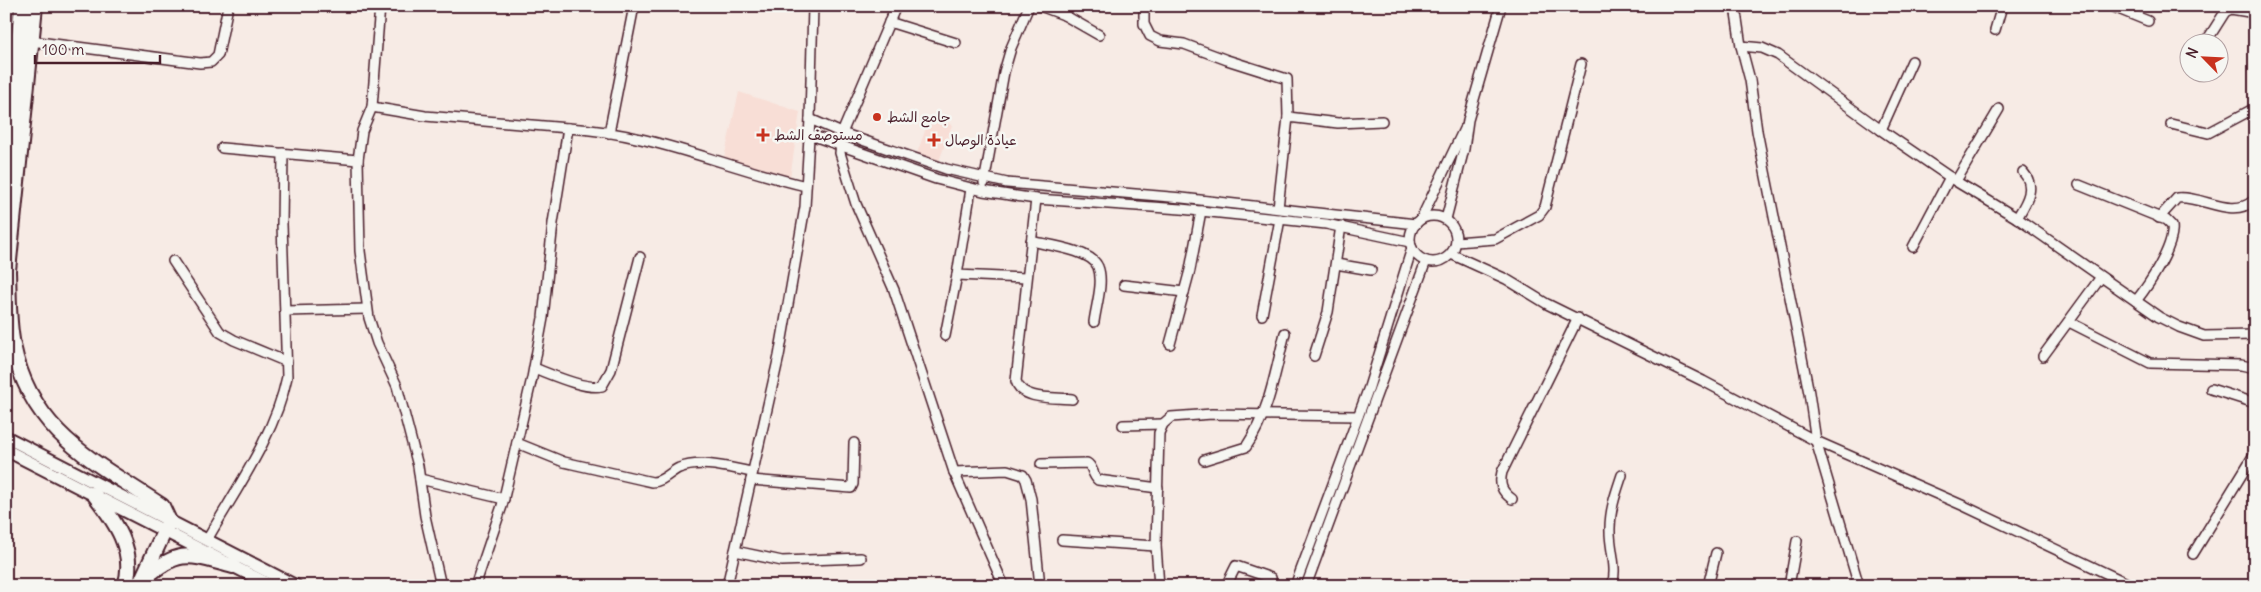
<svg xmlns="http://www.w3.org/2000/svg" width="2261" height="592" viewBox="0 0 2261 592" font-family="Delius,'Playpen Sans Arabic',sans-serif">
<rect width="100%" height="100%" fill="#f7ebe5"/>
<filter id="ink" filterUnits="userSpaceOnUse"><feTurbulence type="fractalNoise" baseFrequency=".02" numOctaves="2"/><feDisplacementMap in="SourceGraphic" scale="10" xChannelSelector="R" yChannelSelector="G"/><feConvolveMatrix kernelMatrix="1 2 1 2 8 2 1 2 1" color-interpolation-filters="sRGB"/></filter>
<g filter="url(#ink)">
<g fill="#f8ded6">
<polygon points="739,92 800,112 790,178 724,158"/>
<polygon points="930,117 952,125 938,164 916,156"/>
</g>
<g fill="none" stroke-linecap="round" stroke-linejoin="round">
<g stroke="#4a1f2b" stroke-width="12">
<g id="minor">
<polyline points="380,6 372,107 362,131 358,160 360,251 369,318 377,343 397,386 418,466 425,516 441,586"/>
<polyline points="896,6 842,133 840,153 856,204 894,290 954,472 1004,586"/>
<polyline points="1040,6 1064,15 1068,6"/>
<polyline points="1144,6 1144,24 1150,36 1160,41 1184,44 1227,60 1287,79 1288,117"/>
<polyline points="1735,6 1741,46 1750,80 1757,131 1809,393 1816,441 1859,586"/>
<polyline points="2111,6 2148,21"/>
<polyline points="1064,15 1099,35"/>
<polyline points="889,22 956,43"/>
<polyline points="1995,30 2002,6"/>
<polyline points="31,41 200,63 211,62 218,55 228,6"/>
<polyline points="2206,42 2225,12 2231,9 2255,13"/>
<polyline points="1741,46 1762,48 1778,55 1881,130 1957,182 2017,218 2159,317 2179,327 2204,336 2255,335"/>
<polyline points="372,107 425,116 568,128"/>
<polyline points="810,119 842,133 946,169 1007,183 1182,198 1416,224"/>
<polyline points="2171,124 2208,133 2255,108"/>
<polyline points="1881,130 1912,61"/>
<polyline points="609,133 634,6"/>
<polyline points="808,134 936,179 983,191 1036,199 1181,209 1326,224 1410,242"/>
<polyline points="222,148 358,160"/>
<polyline points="1956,181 1999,109"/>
<polyline points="984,183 1004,72 1011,48 1029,6"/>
<path d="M2079,185L2166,220L2172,226C2175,246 2148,286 2136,301"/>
<polyline points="971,189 957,275 1026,278"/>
<path d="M1036,199L1016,381C1022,401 1055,397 1072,399"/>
<polyline points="1278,208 1288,117 1338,123 1382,121"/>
<circle cx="1433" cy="239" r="23"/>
<path d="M2017,218C2026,203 2037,187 2023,172"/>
<path d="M2159,218L2177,198C2201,195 2232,219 2253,201"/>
<polyline points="1421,219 1464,129"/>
<polyline points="1446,219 1464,149 1468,120 1501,6"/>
<path d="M1031,241C1047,245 1092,250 1098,267C1104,282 1096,306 1094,322"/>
<polyline points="1456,242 1495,239 1539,215 1545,207 1581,64"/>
<polyline points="1913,247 1950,177"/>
<polyline points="1451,254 1506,279 1547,304 1703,381 1816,441 1964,506 2133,586"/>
<polyline points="173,261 220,332 234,340 287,362"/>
<polyline points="1336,264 1371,270"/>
<polyline points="1124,285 1184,292"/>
<polyline points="286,311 367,309"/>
<polyline points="1262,315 1280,219"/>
<polyline points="2069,322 2150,363 2241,365 2255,368"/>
<polyline points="945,336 957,275"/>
<polyline points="1170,344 1190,270 1201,211"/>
<polyline points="1314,356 1328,312 1341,226"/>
<polyline points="2043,356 2101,277"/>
<path d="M534,368C550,374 585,390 602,386L611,370L640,257"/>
<polyline points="2211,389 2255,403"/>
<polyline points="1123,425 1163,424"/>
<path d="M517,443L564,462L652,482C663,482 670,472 679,468C701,459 730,468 752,472"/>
<path d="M1204,460L1246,447C1269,413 1275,373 1285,333"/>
<path d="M1041,464L1087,463C1093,466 1092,475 1098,480L1158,488"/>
<polyline points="954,472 1007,470 1023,475 1026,480 1031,499 1040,586"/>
<polyline points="420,479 504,499"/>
<polyline points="751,480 851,488 853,484 854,443"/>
<path d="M1512,499C1501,491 1499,484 1502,472L1578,318"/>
<path d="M207,540C236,489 275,435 287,377L282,224L283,153"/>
<polyline points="1062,540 1156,546"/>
<polyline points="735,551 782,561 861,558"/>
<polyline points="2193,554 2255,453"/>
<path d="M475,586L502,506L532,378L543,318L553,223L568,128C650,132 727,168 806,186"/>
<polyline points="727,586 779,356 805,207 810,119 813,6"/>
<polyline points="1159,586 1156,546 1159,433 1163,424 1171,417 1185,416 1212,414 1358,416"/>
<polyline points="1226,586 1236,566 1271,578"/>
<polyline points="1295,586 1369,387 1412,248"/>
<polyline points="1306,586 1426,261"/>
<path d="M1612,586C1618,567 1609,547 1610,528C1610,509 1616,493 1622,475"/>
<polyline points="1708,586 1716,553"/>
<polyline points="1789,586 1797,541"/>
</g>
</g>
<g stroke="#4a1f2b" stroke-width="15">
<g id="major">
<polyline points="6,437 296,586"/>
<polyline points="6,450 272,586"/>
<polyline points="2253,586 2255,583"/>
</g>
</g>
<g stroke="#4a1f2b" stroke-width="18">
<g id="highway">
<polyline points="6,159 22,6"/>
<path d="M8,272C9,296 8,321 13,345C31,433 94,461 162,506L169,521L139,586"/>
<polyline points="7,280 35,6"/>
<path d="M94,494C114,520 137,551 125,586"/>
<path d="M145,578C180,547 191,555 233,566"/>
</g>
</g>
<use href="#minor" stroke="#f6f6f2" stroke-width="9"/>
<use href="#major" stroke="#f6f6f2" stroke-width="11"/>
<use href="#highway" stroke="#f6f6f2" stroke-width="14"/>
</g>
</g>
<g fill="#c8321e" stroke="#f6f6f2" stroke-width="2">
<circle cx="877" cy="117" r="5"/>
<path d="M760.5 127.5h5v5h5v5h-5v5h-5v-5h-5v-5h5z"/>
<path d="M931.5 132.5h5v5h5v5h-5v5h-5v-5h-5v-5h5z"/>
</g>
<g text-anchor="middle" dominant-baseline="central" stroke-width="5" stroke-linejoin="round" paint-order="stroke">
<g font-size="14" fill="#4a1f2b" stroke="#f6f6f2" text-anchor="start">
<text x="887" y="117">جامع الشط</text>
<text x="774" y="135">مستوصف الشط</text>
<text x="945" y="140">عيادة الوصال</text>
</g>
</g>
<rect width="2261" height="592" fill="none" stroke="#f6f6f2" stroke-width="25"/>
<rect x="12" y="12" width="2236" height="567" fill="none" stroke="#4a1f2b" stroke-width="2" filter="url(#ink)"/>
<g transform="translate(2204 58) rotate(294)"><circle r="24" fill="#f6f6f2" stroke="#b1a0a2"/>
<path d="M0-4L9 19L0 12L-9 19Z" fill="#c8321e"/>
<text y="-8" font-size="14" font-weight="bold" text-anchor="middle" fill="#4a1f2b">N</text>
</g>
<path d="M35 55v8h125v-8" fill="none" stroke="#4a1f2b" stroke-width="2.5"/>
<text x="42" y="55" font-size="15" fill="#4a1f2b" stroke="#f6f6f2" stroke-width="4" paint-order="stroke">100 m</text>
</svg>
